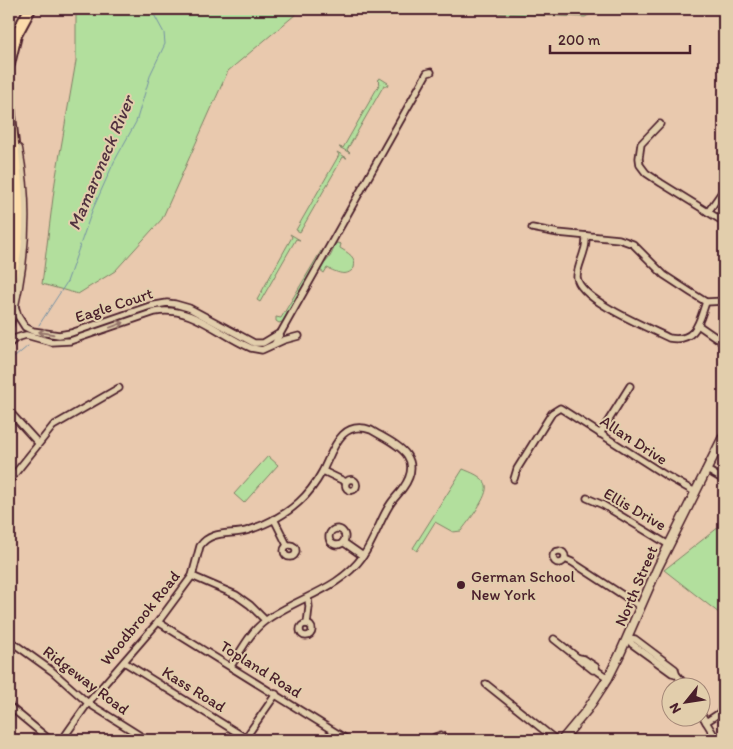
<svg xmlns="http://www.w3.org/2000/svg" width="733" height="749" viewBox="0 0 733 749" font-family="Itim,sans-serif">
<rect width="100%" height="100%" fill="#e9c9ae"/>
<filter id="ink" filterUnits="userSpaceOnUse"><feTurbulence type="fractalNoise" baseFrequency=".02" numOctaves="2"/><feDisplacementMap in="SourceGraphic" scale="10" xChannelSelector="R" yChannelSelector="G"/><feConvolveMatrix kernelMatrix="1 2 1 2 8 2 1 2 1" color-interpolation-filters="sRGB"/></filter>
<g filter="url(#ink)">
<g fill="#b2df9d" stroke="#7e7f64">
<polygon points="76,9 302,9 228,71 162,219 115,271 78,294 42,284 55,182 76,61"/>
<polygon points="393,9 600,9 585,17"/>
<polygon points="380,78 388,83 389,85 387,86 384,85 347,150 350,153 339,147 343,148 380,83 377,80"/>
<polygon points="337,152 347,158 343,157 300,232 296,230 339,155"/>
<path d="M9,162C15,194 13,228 9,260Z"/>
<polygon points="290,234 300,240 296,239 260,302 257,300 292,237"/>
<path d="M337,243L341,244L340,248C348,253 357,257 354,268C346,278 337,272 327,268L324,273L320,270L321,267C327,261 333,255 334,245Z"/>
<polygon points="321,251 322,254 284,321 279,323 276,321 276,317 281,318"/>
<polygon points="268,456 278,465 244,503 234,494"/>
<path d="M463,469C470,472 483,476 486,485C489,496 468,522 461,531L453,532L435,522L417,551L413,548Z"/>
<polygon points="724,523 724,617 664,570"/>
</g>
<g fill="none" stroke-linecap="round" stroke-linejoin="round">
<g stroke="#7691a4" stroke-width="1">
<polyline points="39,325 67,282 92,211 114,162 136,122 151,73 165,44 164,33 151,9"/>
<polyline points="9,362 28,346"/>
</g>
<g stroke="#4a1f2b" stroke-width="9">
<g id="minor">
<polyline points="660,124 641,144 639,158 640,165 646,173 661,183 724,222"/>
<polyline points="708,212 724,189"/>
<polyline points="532,228 558,233 619,239 633,244 664,275 690,292 706,302 724,301"/>
<path d="M586,236C586,241 586,246 584,251C582,259 577,269 577,277C579,300 649,328 669,338C696,343 699,322 706,302"/>
<polyline points="15,306 18,316 25,327 33,331 59,335 71,333 150,306 167,303 175,304 189,308 254,343 263,343 278,334"/>
<polyline points="698,325 724,343"/>
<polyline points="275,343 427,73 431,72"/>
<path d="M9,344L16,338L26,335L51,342L70,341L155,312C191,305 219,335 251,348L262,350L284,340L299,336"/>
<polyline points="9,411 38,443"/>
<polyline points="600,434 630,386"/>
<polyline points="707,470 724,480"/>
<polyline points="323,471 346,482"/>
<polyline points="514,479 517,469 552,413 560,408 665,475 695,492"/>
<circle cx="351" cy="485" r="5.5"/>
<polyline points="9,481 53,426 119,388"/>
<polyline points="587,498 603,505 669,545"/>
<polyline points="274,519 287,545"/>
<circle cx="337" cy="537" r="8"/>
<polyline points="343,542 363,556"/>
<circle cx="290" cy="551" r="6"/>
<circle cx="559" cy="557" r="6"/>
<polyline points="565,559 572,562 641,607"/>
<polyline points="192,576 236,595 250,605 265,620"/>
<polyline points="158,622 348,740"/>
<circle cx="306" cy="630" r="6"/>
<polyline points="307,624 309,607 308,598"/>
<polyline points="628,638 632,644 672,673 676,674 686,686"/>
<polyline points="628,638 635,639 675,669 676,674"/>
<polyline points="554,639 593,670 596,670 608,678"/>
<polyline points="9,640 52,671 88,703 147,740"/>
<polyline points="579,658 584,659 596,667 596,670"/>
<polyline points="124,662 249,740"/>
<polyline points="486,684 556,740"/>
<polyline points="9,706 50,740"/>
<polyline points="700,712 717,740"/>
<polyline points="706,722 724,710"/>
<path d="M62,740L88,703L158,622L192,576L200,546C212,529 232,536 249,530C267,524 285,515 299,502C309,493 316,483 322,472C333,451 340,419 371,430C394,444 426,455 403,488C399,494 393,499 389,506C379,522 374,541 363,556C338,591 297,597 265,621C250,632 241,651 231,666"/>
<polyline points="244,740 276,694"/>
<polyline points="394,740 396,737"/>
<polyline points="434,740 435,737 441,735 445,738 445,740"/>
</g>
</g>
<g stroke="#4a1f2b" stroke-width="11">
<g id="secondary">
<path d="M9,325C25,268 29,208 18,149"/>
<polyline points="562,740 587,710 608,678 619,656 658,567 724,435"/>
</g>
</g>
<g stroke="#4a1f2b" stroke-width="14">
<g id="motorway">
<polyline points="9,64 16,35 30,9"/>
<path d="M9,105C14,164 27,225 9,283"/>
</g>
</g>
<use href="#minor" stroke="#e2ceac" stroke-width="5.5"/>
<use href="#secondary" stroke="#e2ceac" stroke-width="8"/>
<use href="#motorway" stroke="#fcdcac" stroke-width="10"/>
</g>
<defs><path id="oneway-shaft" d="M-6 0H5M1.5-3L5.5 0L1.5 3" fill="none" stroke-width="1.6" stroke-linecap="round" stroke-linejoin="round" transform="scale(1.25)"/></defs>
<g stroke="#96766c">
<use href="#oneway-shaft" transform="translate(117 325) rotate(-20)"/>
<use href="#oneway-shaft" transform="translate(46 333) rotate(-170)"/>
</g>
</g>
<circle fill="#4a1f2b" stroke="#e2ceac" stroke-width="2" cx="461" cy="585" r="5"/>
<g text-anchor="middle" dominant-baseline="central" stroke-width="4" stroke-linejoin="round" paint-order="stroke">
<g font-size="16" fill="#4a1f2b" stroke="#e2ceac">
<text transform="translate(114 305) rotate(-18)">Eagle Court</text>
<text transform="translate(634 440) rotate(33)">Allan Drive</text>
<text transform="translate(635 509) rotate(30)">Ellis Drive</text>
<text transform="translate(636 586) rotate(-67)">North Street</text>
<text transform="translate(140 618) rotate(-51)">Woodbrook Road</text>
<text transform="translate(261 669) rotate(32)">Topland Road</text>
<text transform="translate(86 680) rotate(37)">Ridgeway Road</text>
<text transform="translate(194 689) rotate(32)">Kass Road</text>
</g>
<g font-size="16" fill="#4a1f2b" stroke="#e2ceac" text-anchor="start">
<text x="471" y="576">German School<tspan x="471" dy="18">New York</tspan></text>
</g>
<g font-size="18" font-style="italic" fill="#51323f" stroke="#e2ceac">
<text transform="translate(101 163) rotate(-67)">Mamaroneck River</text>
</g>
</g>
<rect width="733" height="749" fill="none" stroke="#e2ceac" stroke-width="30"/>
<rect x="15" y="15" width="703" height="719" fill="none" stroke="#4a1f2b" stroke-width="2" filter="url(#ink)"/>
<g transform="translate(686 702) rotate(240)"><circle r="24" fill="#e2ceac" stroke="#a58878"/>
<path d="M0-4L9 19L0 12L-9 19Z" fill="#4a1f2b"/>
<text y="-8" font-size="14" font-weight="bold" text-anchor="middle" fill="#4a1f2b">N</text>
</g>
<path d="M550 45v8h140v-8" fill="none" stroke="#4a1f2b" stroke-width="2.5"/>
<text x="558" y="45" font-size="15" fill="#4a1f2b" stroke="#e2ceac" stroke-width="4" paint-order="stroke">200 m</text>
</svg>
